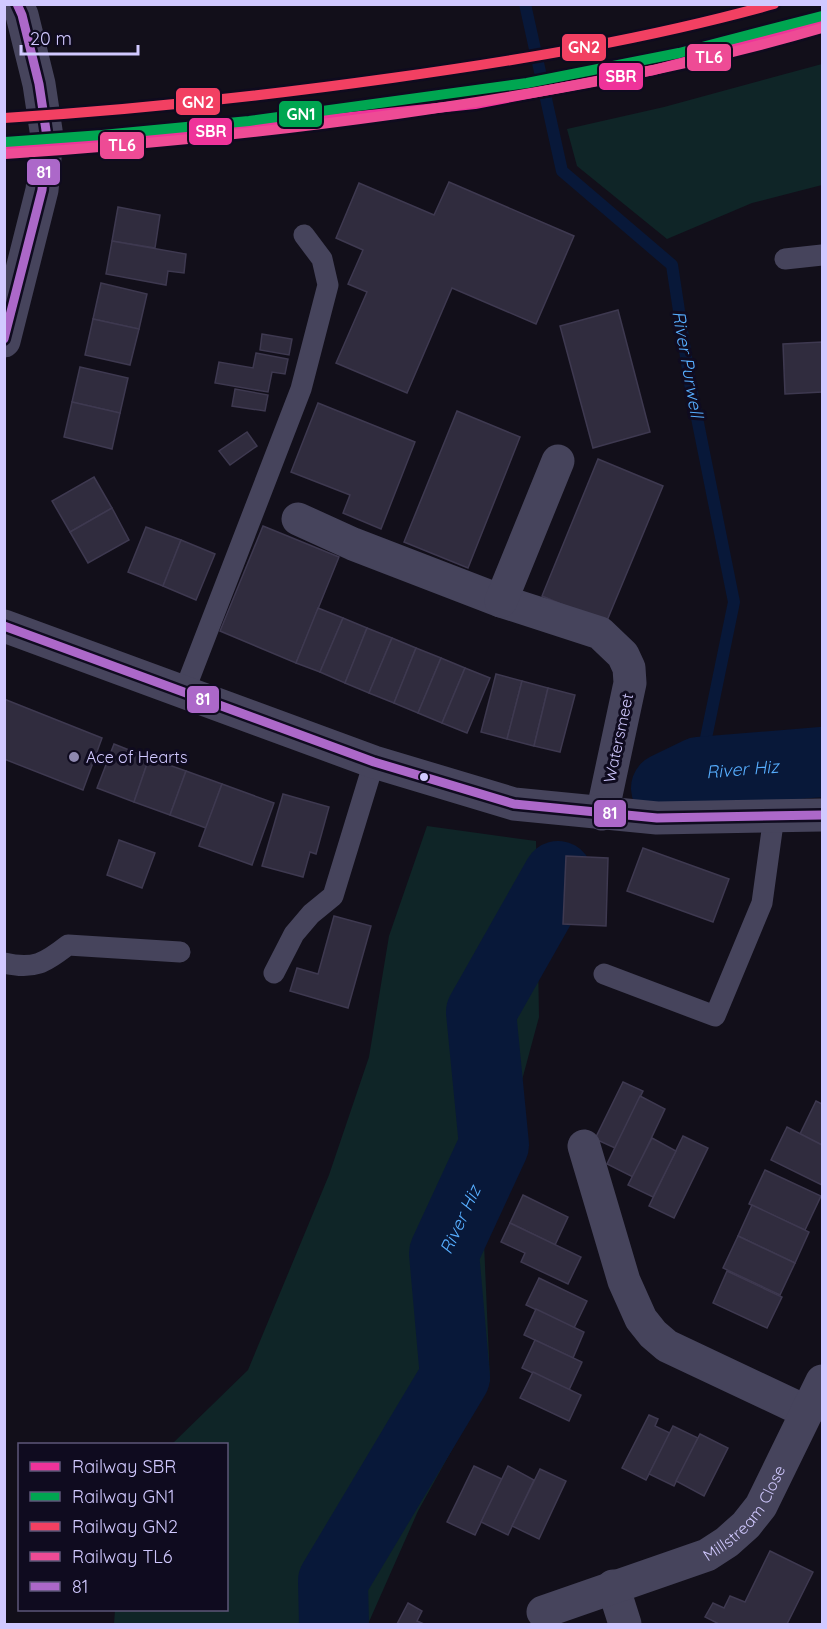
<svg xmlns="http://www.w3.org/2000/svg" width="827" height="1629" viewBox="0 0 827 1629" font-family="Quicksand,sans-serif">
<rect width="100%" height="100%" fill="#120f1a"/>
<g fill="#0f2527">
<polygon points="822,64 822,185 752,203 667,239 577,166 567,129 664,107"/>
<polygon points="427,826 536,841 539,1017 515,1106 484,1243 490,1381 418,1511 368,1624 114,1624 115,1610 226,1610 226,1444 172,1444 248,1370 329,1175 369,1057 389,936"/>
</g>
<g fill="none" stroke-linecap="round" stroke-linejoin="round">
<polyline stroke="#081839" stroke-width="12" points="525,4 562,171 672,265 690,383 734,602 699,772"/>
<g stroke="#081839" stroke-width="70">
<path id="s1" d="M666,788L699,772L822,762"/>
<path id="s2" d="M334,1624L333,1581L455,1377L444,1253L494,1145L481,1012L558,876"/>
</g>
</g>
<g fill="#302c3e" stroke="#3e3950" stroke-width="1.5">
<polygon points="449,182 574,236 536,324 452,288 407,393 336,363 367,292 348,284 363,250 336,238 359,183 434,215"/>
<polygon points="118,207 160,215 155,248 112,241"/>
<polygon points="112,241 186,254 184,273 168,271 166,285 106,274"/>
<polygon points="101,283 147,294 139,329 93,319"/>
<polygon points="618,310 650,432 593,448 560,326"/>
<polygon points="93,319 139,329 130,365 85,355"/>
<polygon points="262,334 292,339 289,355 260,350"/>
<polygon points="822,342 822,392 785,394 783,344"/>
<polygon points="256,353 288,359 285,374 272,372 268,392 215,383 219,362 253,368"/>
<polygon points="80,367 128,378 120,413 72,402"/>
<polygon points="235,389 268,395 265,411 232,406"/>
<polygon points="72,402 120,413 112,449 64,437"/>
<polygon points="318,403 415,442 381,529 343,513 350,495 291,472"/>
<polygon points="457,411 520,437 468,568 404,542"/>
<polygon points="247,432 257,446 230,465 219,451"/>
<polygon points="598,459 663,486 606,623 542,596"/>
<polygon points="94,477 112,508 70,532 52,501"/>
<polygon points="112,508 129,540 88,563 70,532"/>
<polygon points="263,526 339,557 296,663 220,631"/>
<polygon points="146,527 181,540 163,586 128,572"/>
<polygon points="181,540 215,554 196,600 163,586"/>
<polygon points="318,608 343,618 320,672 296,663"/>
<polygon points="343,618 367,628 345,683 320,672"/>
<polygon points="367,628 392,638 369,693 345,683"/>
<polygon points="392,638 416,648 394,703 369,693"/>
<polygon points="416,648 441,658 418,713 394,703"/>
<polygon points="441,658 465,668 442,723 418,713"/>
<polygon points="465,668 490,678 467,733 442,723"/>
<polygon points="496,674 522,681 507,739 481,732"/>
<polygon points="522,681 548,688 534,746 507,739"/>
<polygon points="548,688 575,695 560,752 534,746"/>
<polygon points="4,699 102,738 83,790 4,759"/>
<polygon points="114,744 149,758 134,802 97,788"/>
<polygon points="149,758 186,771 170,815 134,802"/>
<polygon points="186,771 222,784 206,828 170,815"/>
<polygon points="222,784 274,803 252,865 199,846"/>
<polygon points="283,794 329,807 316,854 310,852 303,877 262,866"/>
<polygon points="119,840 155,853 142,888 107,875"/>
<polygon points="643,848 729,879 713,922 627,891"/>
<polygon points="566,856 608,858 606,926 563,924"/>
<polygon points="334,916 371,926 348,1008 290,991 297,968 318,974"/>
<polygon points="623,1082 643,1091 615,1148 595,1139"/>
<polygon points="640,1096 665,1109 633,1177 607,1164"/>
<polygon points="816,1101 822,1104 822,1145 800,1134"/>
<polygon points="787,1127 822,1145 822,1185 771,1160"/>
<polygon points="683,1136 708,1148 674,1218 649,1206"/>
<polygon points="652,1138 676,1151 653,1197 628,1185"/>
<polygon points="765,1170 821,1196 805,1230 749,1204"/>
<polygon points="523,1195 568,1217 555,1245 510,1223"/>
<polygon points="752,1205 809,1232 795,1263 738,1236"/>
<polygon points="510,1223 581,1257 568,1284 521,1262 525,1253 501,1242"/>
<polygon points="738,1236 795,1263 780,1295 723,1268"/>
<polygon points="727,1271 782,1297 767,1328 713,1303"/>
<polygon points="539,1278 587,1301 574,1328 526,1305"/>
<polygon points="536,1309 584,1332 573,1358 524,1335"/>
<polygon points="535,1340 582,1362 569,1390 522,1368"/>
<polygon points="533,1372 581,1395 569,1421 520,1398"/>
<polygon points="649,1415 658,1419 655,1426 670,1433 646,1480 622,1468"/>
<polygon points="673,1426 698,1438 674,1486 649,1474"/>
<polygon points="700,1434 728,1448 704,1496 676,1481"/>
<polygon points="474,1466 502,1479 475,1535 447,1522"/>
<polygon points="508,1466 534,1480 508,1535 481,1522"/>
<polygon points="540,1469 566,1481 539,1539 512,1526"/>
<polygon points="770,1551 813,1572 787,1624 719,1624 705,1617 713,1603 724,1608 730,1596 745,1602"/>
<polygon points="408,1603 422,1611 417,1621 424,1624 397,1624"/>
</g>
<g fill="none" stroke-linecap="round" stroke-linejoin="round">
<g stroke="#46445c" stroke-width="21">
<polyline points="785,259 822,255"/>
<polyline points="184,692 301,389 328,285 322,259 304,235"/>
<path d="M4,963C34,970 45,963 68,945L180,952"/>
<polyline points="274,973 294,934 311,914 333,896 374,762"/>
<polyline points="604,974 715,1016 762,903 774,816"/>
</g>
<g stroke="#46445c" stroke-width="33">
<polyline points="298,519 353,544 501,601 600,633 623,655 629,668 630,683 602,814"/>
<polyline points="501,601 558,461"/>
<polyline points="584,1146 624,1281 641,1319 653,1334 667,1346 807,1412"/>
<polyline points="613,1586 625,1624"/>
<path id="s3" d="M543,1612L707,1555L727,1542L746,1525L761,1506L822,1381"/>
</g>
<g stroke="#46445c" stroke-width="33">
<polyline points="4,341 42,190 47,137 39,84 22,15 17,4"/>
<polyline points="4,626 374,762 514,804 657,818 822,815"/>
</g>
<g stroke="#0f0b1f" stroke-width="14">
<g id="bus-1">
<polyline points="4,339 42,190 47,137 39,84 22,15 17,4"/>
<polyline points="4,626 374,762 514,804 657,818 822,815"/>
</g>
</g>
<use href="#bus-1" stroke="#ac68c9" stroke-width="9"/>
<g stroke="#0f0b1f" stroke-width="15">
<polyline id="rail-1" points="4,149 90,144 475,104 654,70 822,25"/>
</g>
<g stroke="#0f0b1f" stroke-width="15">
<polyline id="rail-2" points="5,142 102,135 249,121 527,83 679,53 822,16"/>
</g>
<g stroke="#0f0b1f" stroke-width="15">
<path id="rail-3" d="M4,118C134,110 263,96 392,78C521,60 648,39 774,4"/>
</g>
<g stroke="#0f0b1f" stroke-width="15">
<path id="rail-4" d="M5,154C137,146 267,132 397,114C542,93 682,69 822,28"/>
</g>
<use href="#rail-1" stroke="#ef339a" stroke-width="10"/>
<use href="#rail-2" stroke="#00a651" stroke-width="10"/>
<use href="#rail-3" stroke="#f24062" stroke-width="10"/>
<use href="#rail-4" stroke="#ee4b95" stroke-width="10"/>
</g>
<circle fill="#8e88af" stroke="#0f0b1f" stroke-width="2" cx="74" cy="757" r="6"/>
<circle fill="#d1c9ff" stroke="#0f0b1f" stroke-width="2" cx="424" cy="777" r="5"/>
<g text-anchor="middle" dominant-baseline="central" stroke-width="6" stroke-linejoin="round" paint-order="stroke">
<g font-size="16" fill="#d1c9ff" stroke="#0f0b1f">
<text transform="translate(618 738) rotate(-78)">Watersmeet</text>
<text stroke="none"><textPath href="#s3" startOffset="231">Millstream Close</textPath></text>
</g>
<g font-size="16" fill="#d1c9ff" stroke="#0f0b1f" text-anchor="start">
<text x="86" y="757">Ace of Hearts</text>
</g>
<g font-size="18" font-style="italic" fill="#57aeff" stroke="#0f0b1f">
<text transform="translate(688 364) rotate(80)">River Purwell</text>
<text stroke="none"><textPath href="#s1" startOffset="80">River Hiz</textPath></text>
<text stroke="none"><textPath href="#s2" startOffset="442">River Hiz</textPath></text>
</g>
</g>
<g stroke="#0f0b1f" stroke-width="2">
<rect x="561" y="33" width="46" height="29" rx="6" fill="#f24062"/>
<rect x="686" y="43" width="46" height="29" rx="6" fill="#ee4b95"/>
<rect x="598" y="62" width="46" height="29" rx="6" fill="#ef339a"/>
<rect x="175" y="87" width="46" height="29" rx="6" fill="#f24062"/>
<rect x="278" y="100" width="45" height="28" rx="6" fill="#00a651"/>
<rect x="188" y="117" width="45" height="29" rx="6" fill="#ef339a"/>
<rect x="99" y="131" width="46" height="29" rx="6" fill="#ee4b95"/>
<rect x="26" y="158" width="35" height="28" rx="6" fill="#ac68c9"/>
<rect x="186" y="685" width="34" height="29" rx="6" fill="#ac68c9"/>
<rect x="593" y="799" width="34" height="29" rx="6" fill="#ac68c9"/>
</g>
<g font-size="16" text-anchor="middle" font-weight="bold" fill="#fff">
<text x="584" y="53">GN2</text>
<text x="709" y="63">TL6</text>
<text x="621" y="82">SBR</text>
<text x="198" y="108">GN2</text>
<text x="301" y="120">GN1</text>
<text x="211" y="137">SBR</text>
<text x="122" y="151">TL6</text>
<text x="44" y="178">81</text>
<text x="203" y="705">81</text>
<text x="610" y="819">81</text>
</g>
<rect width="827" height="1629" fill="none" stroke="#d1c9ff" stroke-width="12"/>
<rect x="18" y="1443" width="210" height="168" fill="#0f0b1f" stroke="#5d5779" stroke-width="1.5"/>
<rect x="30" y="1462" width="30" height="9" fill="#ef339a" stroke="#5d5779" stroke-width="1.5"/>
<text x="72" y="1473" font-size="18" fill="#d1c9ff">Railway SBR</text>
<rect x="30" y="1492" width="30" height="9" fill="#00a651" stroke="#5d5779" stroke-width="1.5"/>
<text x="72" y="1503" font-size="18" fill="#d1c9ff">Railway GN1</text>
<rect x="30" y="1522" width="30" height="9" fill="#f24062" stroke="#5d5779" stroke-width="1.5"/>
<text x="72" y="1533" font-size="18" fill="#d1c9ff">Railway GN2</text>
<rect x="30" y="1552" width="30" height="9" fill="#ee4b95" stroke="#5d5779" stroke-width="1.5"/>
<text x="72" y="1563" font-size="18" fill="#d1c9ff">Railway TL6</text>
<rect x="30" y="1582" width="30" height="9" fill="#ac68c9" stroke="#5d5779" stroke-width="1.5"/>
<text x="72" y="1593" font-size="18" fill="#d1c9ff">81</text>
<path d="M21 45v9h117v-9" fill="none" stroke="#d1c9ff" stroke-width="3"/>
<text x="30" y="45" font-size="18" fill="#d1c9ff" stroke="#0f0b1f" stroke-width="4.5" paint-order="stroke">20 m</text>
</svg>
